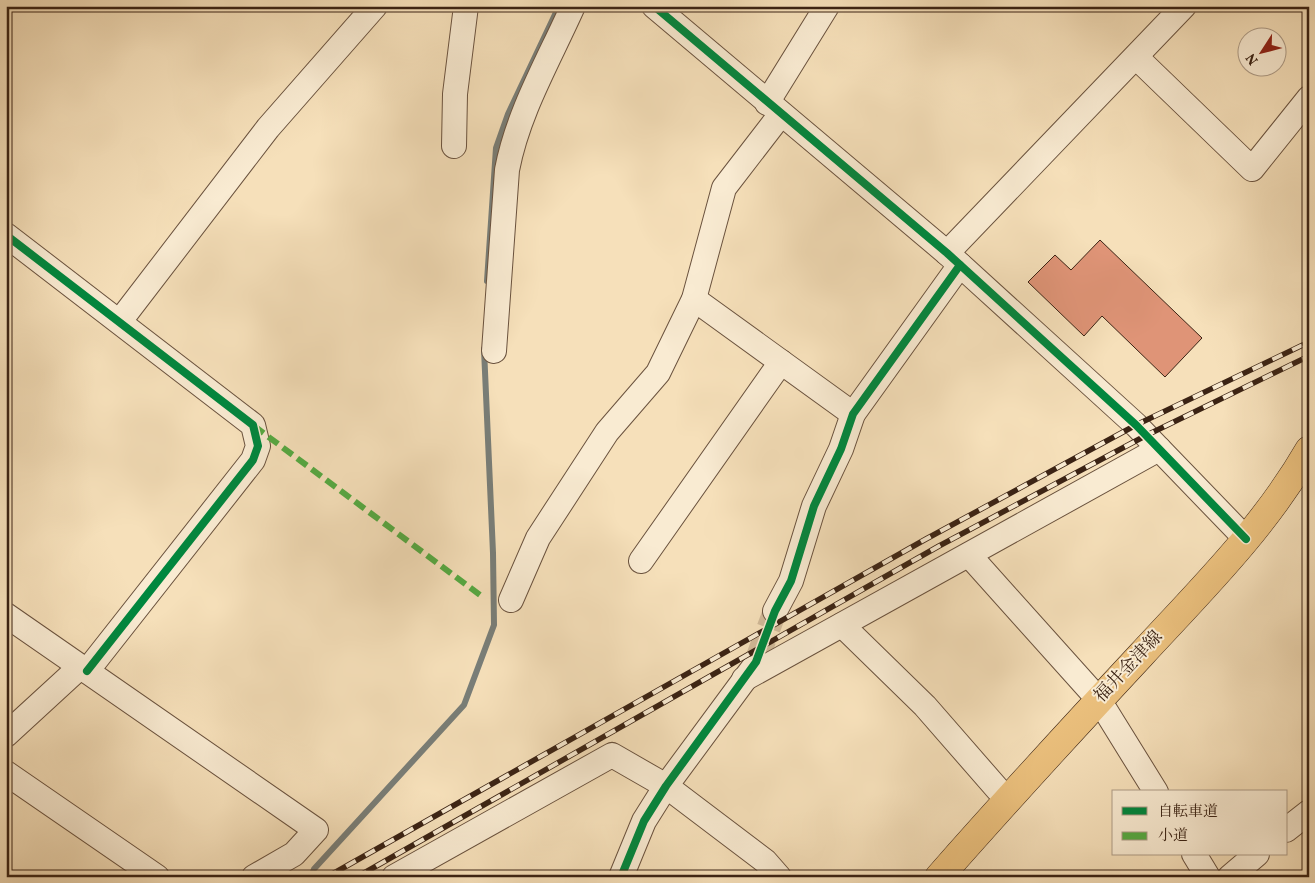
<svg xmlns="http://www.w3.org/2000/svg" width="1315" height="883" viewBox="0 0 1315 883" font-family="Vollkorn,'Noto Serif JP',serif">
<rect width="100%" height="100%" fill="#f6e0ba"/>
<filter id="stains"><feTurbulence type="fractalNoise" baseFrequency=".004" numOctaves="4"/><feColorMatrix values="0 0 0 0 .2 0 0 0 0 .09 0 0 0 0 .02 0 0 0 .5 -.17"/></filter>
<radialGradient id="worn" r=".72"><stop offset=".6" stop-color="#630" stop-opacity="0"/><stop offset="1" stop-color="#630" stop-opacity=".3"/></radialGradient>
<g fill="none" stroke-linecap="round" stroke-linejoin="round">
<g stroke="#797e78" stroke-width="6">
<polyline points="487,281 496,148 508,114 559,6"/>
<polyline points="311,877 314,869 464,705 494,625 493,553 484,349"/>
</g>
</g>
<polygon fill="#df9477" stroke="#3b2314" points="1100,240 1202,338 1165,377 1102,316 1084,336 1028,282 1055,255 1071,270"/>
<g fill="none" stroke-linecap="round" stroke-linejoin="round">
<polyline stroke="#d1ba99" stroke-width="24" stroke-dasharray="24 12" stroke-linecap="butt" points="756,662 775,611"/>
<g stroke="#6a523e" stroke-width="26">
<g id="minor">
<polyline points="654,6 947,253 1136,425 1246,539"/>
<polyline points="1136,57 1252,169 1309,98"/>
<polyline points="767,103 827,6"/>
<polyline points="454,146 455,94 466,6"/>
<polyline points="6,235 253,425 258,446 253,460 87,671"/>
<polyline points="947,253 1184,6"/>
<polyline points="694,299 853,414"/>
<polyline points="120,321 268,128 375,6"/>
<path d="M494,351L507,170C518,112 549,60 573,6"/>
<polyline points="969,555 1099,700 1156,792"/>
<polyline points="641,561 781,362"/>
<polyline points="511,600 538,538 607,432 658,373 694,299 724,188 781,114"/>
<polyline points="775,611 791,581 814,506 841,449 853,414 960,265"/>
<polyline points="6,615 316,830 294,854 254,877"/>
<polyline points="842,625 925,706 1007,800"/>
<polyline points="744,679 1159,449"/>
<polyline points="6,735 80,667"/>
<polyline points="6,773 157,877"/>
<polyline points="1286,830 1309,812"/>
<polyline points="1194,854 1208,877"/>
<polyline points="394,877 612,755 666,786 765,861 779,877"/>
<polyline points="621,877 644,821 666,786 753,668"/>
<polyline points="1230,877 1257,854"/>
</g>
</g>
<g stroke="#3b2314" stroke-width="29">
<path id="major" d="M939,877C1005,802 1073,728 1141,655C1201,590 1264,528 1309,450"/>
</g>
<use href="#minor" stroke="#f9ebd2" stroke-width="24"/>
<use href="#major" stroke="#ebc07d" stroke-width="28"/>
<g stroke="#3b2314" stroke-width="5.5">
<g id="rail">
<polyline points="327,877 926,539 1136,425 1309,342"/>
<polyline points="357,877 939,546 1145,436 1309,356"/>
</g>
</g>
<use href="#rail" stroke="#f9ebd2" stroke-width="4" stroke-dasharray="11" stroke-linecap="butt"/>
<polyline stroke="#55aa42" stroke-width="6" stroke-dasharray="12 6" stroke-linecap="butt" points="254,426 480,595"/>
<g stroke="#f9ebd2" stroke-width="11">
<g id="cycleway">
<polyline points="654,6 947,253 1136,425 1246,539"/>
<polyline points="6,235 253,425 258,446 253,460 87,671"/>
<polyline points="621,877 644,821 666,786 756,662 775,611 791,581 814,506 841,449 853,414 960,265"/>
</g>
</g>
<use href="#cycleway" stroke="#00873e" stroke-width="8"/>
</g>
<g text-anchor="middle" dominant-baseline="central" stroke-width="4" stroke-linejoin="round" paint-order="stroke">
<g font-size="18" fill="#3b2314" stroke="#f9ebd2">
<text transform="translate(1129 667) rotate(-47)">福井金津線</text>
</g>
</g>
<rect width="1315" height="883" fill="none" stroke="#f6e0ba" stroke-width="25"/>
<rect x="8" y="8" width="1300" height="868" fill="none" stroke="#3b2314" stroke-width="2.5"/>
<rect x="12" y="12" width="1290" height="858" fill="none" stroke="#3b2314"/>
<rect x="1112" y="790" width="175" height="65" fill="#f9ebd2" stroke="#ad9b86"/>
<rect x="1122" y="807" width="25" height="8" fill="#00873e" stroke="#ad9b86"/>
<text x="1158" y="816" font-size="15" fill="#3b2314">自転車道</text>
<rect x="1122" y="832" width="25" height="8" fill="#55aa42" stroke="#ad9b86"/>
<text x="1158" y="840" font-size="15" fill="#3b2314">小道</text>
<g transform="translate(1262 52) rotate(234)"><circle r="24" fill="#f9ebd2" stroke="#ad9b86"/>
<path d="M0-4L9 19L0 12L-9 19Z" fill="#8f2418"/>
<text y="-8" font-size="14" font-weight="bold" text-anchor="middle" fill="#3b2314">N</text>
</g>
<rect width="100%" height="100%" filter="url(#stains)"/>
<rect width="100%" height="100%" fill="url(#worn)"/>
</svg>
